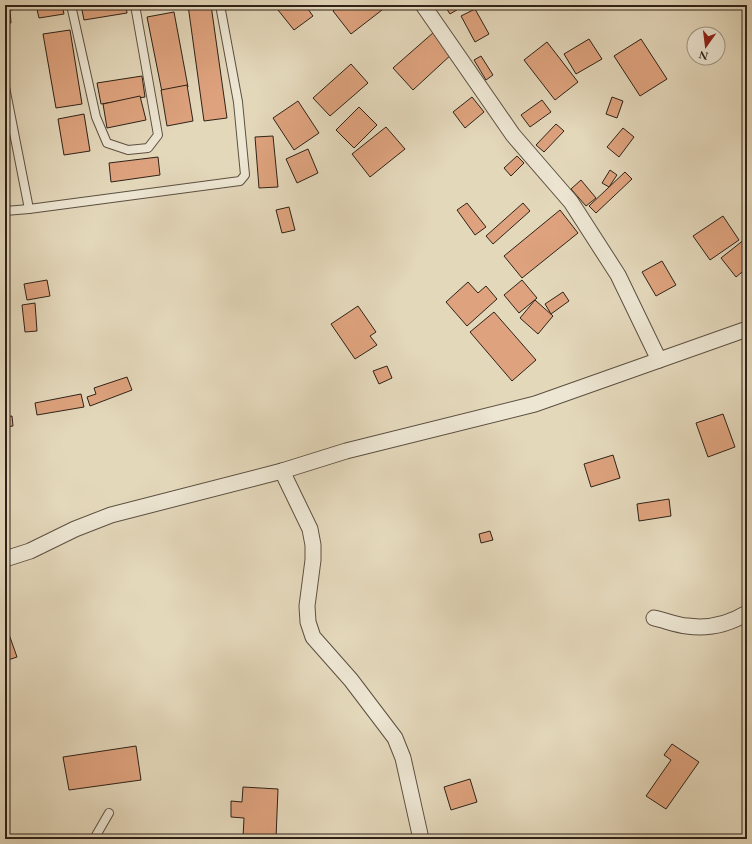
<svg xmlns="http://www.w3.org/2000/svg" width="752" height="844" viewBox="0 0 752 844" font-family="'EB Garamond',serif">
<rect width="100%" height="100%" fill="#e4d8bb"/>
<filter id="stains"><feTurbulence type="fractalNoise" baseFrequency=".005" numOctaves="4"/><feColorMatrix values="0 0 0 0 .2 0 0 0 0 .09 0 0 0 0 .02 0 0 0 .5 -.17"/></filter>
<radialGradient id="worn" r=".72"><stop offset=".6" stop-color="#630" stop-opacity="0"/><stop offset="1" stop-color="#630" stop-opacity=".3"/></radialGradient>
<g fill="#dea37e" stroke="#2e2218">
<polygon points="5,5 17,5 17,9 10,10 11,23 5,24"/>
<polygon points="36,5 62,5 64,14 39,18"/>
<polygon points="81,5 126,5 127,13 84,20"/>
<polygon points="188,5 211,5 227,118 204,121"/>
<polygon points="274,5 305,5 313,16 294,30"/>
<polygon points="340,5 378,5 382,10 351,34 333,11"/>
<polygon points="444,5 465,5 450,14"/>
<polygon points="475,9 489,34 475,42 461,16"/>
<polygon points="174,12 188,87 162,92 147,17"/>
<polygon points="70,30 82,104 56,108 43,34"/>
<polygon points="434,32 453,53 413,90 393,68"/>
<polygon points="589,39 602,59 576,74 564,54"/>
<polygon points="641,39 667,79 640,96 614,56"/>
<polygon points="547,42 578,82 555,100 524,60"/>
<polygon points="481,56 493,75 486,80 474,60"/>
<polygon points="351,64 368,83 330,116 313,98"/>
<polygon points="142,76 145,97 101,104 97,83"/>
<polygon points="187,85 193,121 167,126 161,90"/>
<polygon points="140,96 146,120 107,128 103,104"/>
<polygon points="472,97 484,112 465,128 453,112"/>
<polygon points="612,97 623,101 617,118 606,114"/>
<polygon points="542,100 551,112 530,127 521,115"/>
<polygon points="298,101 319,133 294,150 273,118"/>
<polygon points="359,107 377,125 354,148 336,130"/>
<polygon points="84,114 90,151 64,155 58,119"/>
<polygon points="6,116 8,129 5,130 5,117"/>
<polygon points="556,124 564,131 544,152 536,145"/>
<polygon points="386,127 405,149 370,177 352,154"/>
<polygon points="623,128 634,137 619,157 607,147"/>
<polygon points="5,136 6,136 9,151 5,152"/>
<polygon points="273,136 278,187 259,188 255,137"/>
<polygon points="308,149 318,173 297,183 286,159"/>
<polygon points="517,156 524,163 511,176 504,168"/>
<polygon points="158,157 160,175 111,182 109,163"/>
<polygon points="610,170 617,175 609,187 602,183"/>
<polygon points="625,172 632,179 596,213 589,206"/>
<polygon points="581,180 596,198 586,206 571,189"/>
<polygon points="467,203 486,227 475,235 457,210"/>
<polygon points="523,203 530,211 493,244 486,236"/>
<polygon points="289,207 295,230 282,233 276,210"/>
<polygon points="560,210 578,233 522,278 504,256"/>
<polygon points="723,216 739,240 710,260 693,236"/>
<polygon points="745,239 747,240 747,268 736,277 721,258"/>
<polygon points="662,261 676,285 656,296 642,272"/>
<polygon points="47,280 50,296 27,300 24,284"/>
<polygon points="522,280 537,298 519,313 504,295"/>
<polygon points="468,282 478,293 486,286 497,299 467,326 446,302"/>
<polygon points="563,292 569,301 551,314 545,304"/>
<polygon points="535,300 553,316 538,334 520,318"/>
<polygon points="35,303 37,331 25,332 22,305"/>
<polygon points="358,306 376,332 370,336 377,345 355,359 331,324"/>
<polygon points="494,312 536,360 512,381 470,332"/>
<polygon points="387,366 392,378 379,384 373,371"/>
<polygon points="127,377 132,390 90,406 87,397 96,394 94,388"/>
<polygon points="81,394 84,407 37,415 35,403"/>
<polygon points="723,414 735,447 708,457 696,423"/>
<polygon points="12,416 13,426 5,427 5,417"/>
<polygon points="613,455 620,478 591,487 584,464"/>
<polygon points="669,499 671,516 639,521 637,504"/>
<polygon points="490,531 493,540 481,543 479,534"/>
<polygon points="5,623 17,657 5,661"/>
<polygon points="672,744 699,762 666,809 646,796 671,760 664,755"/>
<polygon points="136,746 141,780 69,790 63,757"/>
<polygon points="470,779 477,802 451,810 444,787"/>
<polygon points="243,787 278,789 276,838 243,837 244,818 231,817 231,801 242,802"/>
</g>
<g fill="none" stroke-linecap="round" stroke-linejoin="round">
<g stroke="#5c5041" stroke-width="10">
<g id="service">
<polyline points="71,5 96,117 107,143 128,150 148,148 158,135 135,5"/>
<polyline points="5,87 29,209"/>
<polyline points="5,211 29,209 240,181 245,175 238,102 220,5"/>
<polyline points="94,839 109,813"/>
</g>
</g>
<g stroke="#5c5041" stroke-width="17">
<g id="minor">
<polyline points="423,5 513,135 571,202 618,275 659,360"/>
<polyline points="282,471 310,529 313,545 313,560 307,606 308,622 313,637 351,680 395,738 403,758 421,839"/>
<polyline points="5,559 30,551 75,529 111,515 282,471 346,451 535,404 747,329"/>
<path d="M654,618C664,620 676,625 687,626C708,629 729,624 747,613"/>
</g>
</g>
<use href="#service" stroke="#ede6d3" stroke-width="8"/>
<use href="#minor" stroke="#ede6d3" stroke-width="15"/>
</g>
<rect width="752" height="844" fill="none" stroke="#e4d8bb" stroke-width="20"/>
<rect x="6" y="6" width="740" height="832" fill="none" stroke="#2e2218" stroke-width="2"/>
<rect x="10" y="10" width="732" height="824" fill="none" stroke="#2e2218"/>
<g transform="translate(706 46) rotate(194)"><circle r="19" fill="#ede6d3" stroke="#a19888"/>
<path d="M0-3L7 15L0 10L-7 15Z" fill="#8f2418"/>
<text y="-6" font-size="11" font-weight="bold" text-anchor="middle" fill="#2e2218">N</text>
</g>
<rect width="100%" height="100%" filter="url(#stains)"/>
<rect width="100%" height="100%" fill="url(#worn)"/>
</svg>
